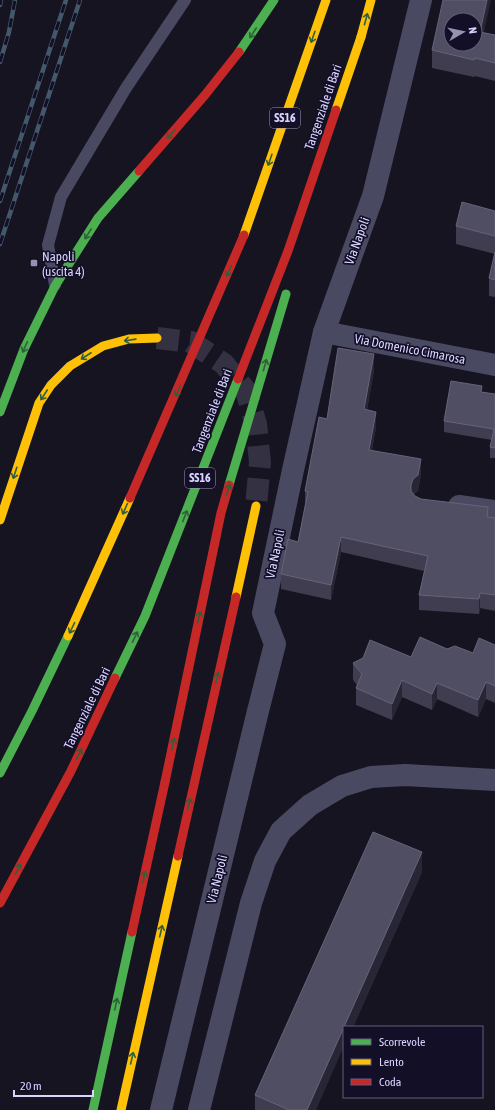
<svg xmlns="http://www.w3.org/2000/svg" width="495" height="1110" viewBox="0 0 495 1110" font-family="'Asap Condensed',sans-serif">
<rect width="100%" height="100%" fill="#161421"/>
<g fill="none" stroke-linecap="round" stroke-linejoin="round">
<polyline stroke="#333142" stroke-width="22" stroke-dasharray="22 11" stroke-linecap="butt" points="157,338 191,342 224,364 246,391 256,424 260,462 256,506"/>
<polyline stroke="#4a4962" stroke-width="12" points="55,285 48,245 61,197 126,88 185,0"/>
<g stroke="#4a4962" stroke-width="22">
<polyline points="324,332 495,365"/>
<polyline points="459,506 495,511"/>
<polyline points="161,1110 258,711 275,644 263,613 293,470 324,332 373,196 421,0"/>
<polyline points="199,1110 251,903 265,861 281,831 310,805 342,786 371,777 405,775 495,780"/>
</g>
<g stroke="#4caf50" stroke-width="9">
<polyline points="239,52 274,0"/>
<polyline points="0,412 24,349 55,286 98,218 139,171"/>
<polyline points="93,1110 132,932"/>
</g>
<g stroke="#ffc107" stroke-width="9">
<polyline points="361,37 371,0"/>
<polyline points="244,235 326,0"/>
<polyline points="0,520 39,403 51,385 70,366 103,346 129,339 157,338"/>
<polyline points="236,597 256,506"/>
<polyline points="121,1110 178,856"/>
</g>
<g stroke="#c62828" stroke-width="9">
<polyline points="139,171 205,95 239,52"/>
<polyline points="178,856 236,597"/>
<polyline points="132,932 165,782"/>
</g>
<g stroke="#43596b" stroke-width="4.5">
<g id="rail">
<polyline points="0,5 1,0"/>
<polyline points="0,62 9,32 15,0"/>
<polyline points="0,201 66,0"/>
<polyline points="0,244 80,0"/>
</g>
</g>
<use href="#rail" stroke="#130f26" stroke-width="3" stroke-dasharray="9" stroke-linecap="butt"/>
<g stroke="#4caf50" stroke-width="9">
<polyline points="229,485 286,294"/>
<polyline points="115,678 145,616 238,379"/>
<polyline points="0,773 32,711 68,636"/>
</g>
<g stroke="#ffc107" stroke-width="9">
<polyline points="336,110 361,37"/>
<polyline points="68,636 130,498"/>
</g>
<g stroke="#c62828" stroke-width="9">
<polyline points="238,379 288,251 336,110"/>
<polyline points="130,498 244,235"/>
<polyline points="165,782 221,513 229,485"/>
<polyline points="0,903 71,771 115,678"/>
</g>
</g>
<g fill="#403d50">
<polygon points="484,33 495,35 495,81 475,76 474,77 432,68 432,50"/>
<polygon points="495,211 495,297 489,296 489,278 495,254 456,244 456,226"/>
<polygon points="374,370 367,410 376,427 372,450 421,474 418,491 414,494 415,496 421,499 488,517 495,518 495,611 480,608 479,614 419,610 419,595 424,571 341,552 331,600 281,589 281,574 298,542 305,504 305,491 327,419"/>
<polygon points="482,392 495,394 495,458 490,458 490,447 492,440 444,432 444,421"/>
<polygon points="495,645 495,703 486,699 478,717 437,699 432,710 402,697 392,720 356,705 356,688 357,685 353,680 353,663 411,657 447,649 473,653"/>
<polygon points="422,872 353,1027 344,1027 316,1110 255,1110 255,1095"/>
</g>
<g fill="#282635">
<polygon points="487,0 491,0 480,50 480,32"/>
<polygon points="374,354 374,370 364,425 364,409"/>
<polygon points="376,412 376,427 369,465 369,450"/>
<polygon points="421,459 421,474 418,491 413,495 411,500 411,485"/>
<polygon points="341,537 341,552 331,600 331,585"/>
<polygon points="480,593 480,608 479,614 479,599"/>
<polygon points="402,680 402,697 392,720 392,704"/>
<polygon points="486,682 486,699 478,717 478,700"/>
<polygon points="437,683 437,699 432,710 432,694"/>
<polygon points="422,852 422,872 353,1027 344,1027 344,1046 316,1110 307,1110"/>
</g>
<g fill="#504e63" stroke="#66637b" fill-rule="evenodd">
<path d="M443,0H487L480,32L495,35V63L475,58L474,60L432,50ZM451,20H475V44H451Z"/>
<polygon points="462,202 495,211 495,236 456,226"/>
<polygon points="495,252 495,280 489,278"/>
<polygon points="338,348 374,354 364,409 376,412 369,450 421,459 418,475 413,479 411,485 411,491 415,496 421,499 488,507 487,517 495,518 495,595 480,593 479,599 419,595 428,556 341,537 331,585 281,574 288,539 298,542 308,492 305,491 319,417 327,419"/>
<polygon points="451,381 482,386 481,392 495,394 495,448 490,447 494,429 444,421"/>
<polygon points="420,637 447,649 455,646 473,653 479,638 495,645 495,686 486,682 478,700 437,683 432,694 402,680 392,704 356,688 362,674 353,663 363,658 370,640 411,657"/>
<polygon points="373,832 422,852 307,1110 289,1110 255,1095"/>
</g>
<defs><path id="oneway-shaft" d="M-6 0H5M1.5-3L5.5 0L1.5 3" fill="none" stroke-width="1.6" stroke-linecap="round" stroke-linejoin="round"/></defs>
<g stroke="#305f3b">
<use href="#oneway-shaft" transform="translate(366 19) rotate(-75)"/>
<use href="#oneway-shaft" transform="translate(253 33) rotate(123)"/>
<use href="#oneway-shaft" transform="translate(313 37) rotate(109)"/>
<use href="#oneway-shaft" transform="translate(171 134) rotate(131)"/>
<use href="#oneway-shaft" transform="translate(270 160) rotate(109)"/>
<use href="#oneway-shaft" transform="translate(88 234) rotate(122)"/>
<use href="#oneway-shaft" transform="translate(229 271) rotate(113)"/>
<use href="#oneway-shaft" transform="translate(130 340) rotate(172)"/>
<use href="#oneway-shaft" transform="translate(25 347) rotate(114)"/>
<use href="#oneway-shaft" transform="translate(86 356) rotate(147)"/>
<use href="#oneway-shaft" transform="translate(265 365) rotate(-74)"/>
<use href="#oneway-shaft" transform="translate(178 391) rotate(114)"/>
<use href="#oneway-shaft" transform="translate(44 395) rotate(123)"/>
<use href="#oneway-shaft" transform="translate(15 473) rotate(108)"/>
<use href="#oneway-shaft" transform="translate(228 490) rotate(-74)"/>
<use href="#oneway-shaft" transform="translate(125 509) rotate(114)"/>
<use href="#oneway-shaft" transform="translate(185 516) rotate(-68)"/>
<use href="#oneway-shaft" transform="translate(199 617) rotate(-78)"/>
<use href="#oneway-shaft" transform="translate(72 628) rotate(116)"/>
<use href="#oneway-shaft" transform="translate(135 637) rotate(-64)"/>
<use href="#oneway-shaft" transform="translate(217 678) rotate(-77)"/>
<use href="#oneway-shaft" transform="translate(173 744) rotate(-78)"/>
<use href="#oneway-shaft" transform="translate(79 754) rotate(-64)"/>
<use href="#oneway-shaft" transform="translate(189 804) rotate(-77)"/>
<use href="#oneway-shaft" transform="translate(18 869) rotate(-62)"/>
<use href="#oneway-shaft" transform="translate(144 877) rotate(-78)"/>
<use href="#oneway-shaft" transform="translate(161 931) rotate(-77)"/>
<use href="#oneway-shaft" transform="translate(116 1004) rotate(-78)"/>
<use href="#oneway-shaft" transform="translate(132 1058) rotate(-77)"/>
</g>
<rect fill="#9591b1" stroke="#130f26" stroke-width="1.5" x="30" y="259" width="8" height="8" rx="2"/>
<g text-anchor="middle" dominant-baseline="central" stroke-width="3.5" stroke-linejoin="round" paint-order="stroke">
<g fill="#130f26" stroke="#9e99be" stroke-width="1">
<rect x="270" y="108" width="30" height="20" rx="3"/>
<rect x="185" y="468" width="30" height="20" rx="3"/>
</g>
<g font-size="12" font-weight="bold" fill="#d9d4ff">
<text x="285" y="118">SS16</text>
<text x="200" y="478">SS16</text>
</g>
<g font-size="13" fill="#d9d4ff" stroke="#130f26">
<text transform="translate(323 107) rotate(-71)">Tangenziale di Bari</text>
<text transform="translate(357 241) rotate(-70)">Via Napoli</text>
<text transform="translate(410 349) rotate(11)">Via Domenico Cimarosa</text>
<text transform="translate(212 411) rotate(-69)">Tangenziale di Bari</text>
<text transform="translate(275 554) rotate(-78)">Via Napoli</text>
<text transform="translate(87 708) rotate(-64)">Tangenziale di Bari</text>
<text transform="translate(217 879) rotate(-76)">Via Napoli</text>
</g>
<g font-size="13" fill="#d9d4ff" stroke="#130f26" text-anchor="start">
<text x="42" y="256">Napoli<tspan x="42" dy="15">(uscita 4)</tspan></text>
</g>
</g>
<rect x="343" y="1026" width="140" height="72" fill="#130f26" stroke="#625e7d"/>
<rect x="351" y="1039" width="20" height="6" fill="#4caf50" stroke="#625e7d"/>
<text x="379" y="1046" font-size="12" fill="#d9d4ff">Scorrevole</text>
<rect x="351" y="1059" width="20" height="6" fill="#ffc107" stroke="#625e7d"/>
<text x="379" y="1066" font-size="12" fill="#d9d4ff">Lento</text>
<rect x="351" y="1079" width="20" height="6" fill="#c62828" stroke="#625e7d"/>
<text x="379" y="1086" font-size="12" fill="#d9d4ff">Coda</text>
<g transform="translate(463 32) rotate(81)"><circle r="19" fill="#130f26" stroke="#625e7d"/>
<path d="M0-3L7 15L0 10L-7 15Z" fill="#9591b1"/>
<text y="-6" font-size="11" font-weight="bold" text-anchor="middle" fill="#d9d4ff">N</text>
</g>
<path d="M14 1090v6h79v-6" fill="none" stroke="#d9d4ff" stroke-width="2"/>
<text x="20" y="1090" font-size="12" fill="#d9d4ff" stroke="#130f26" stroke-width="3" paint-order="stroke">20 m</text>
</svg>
